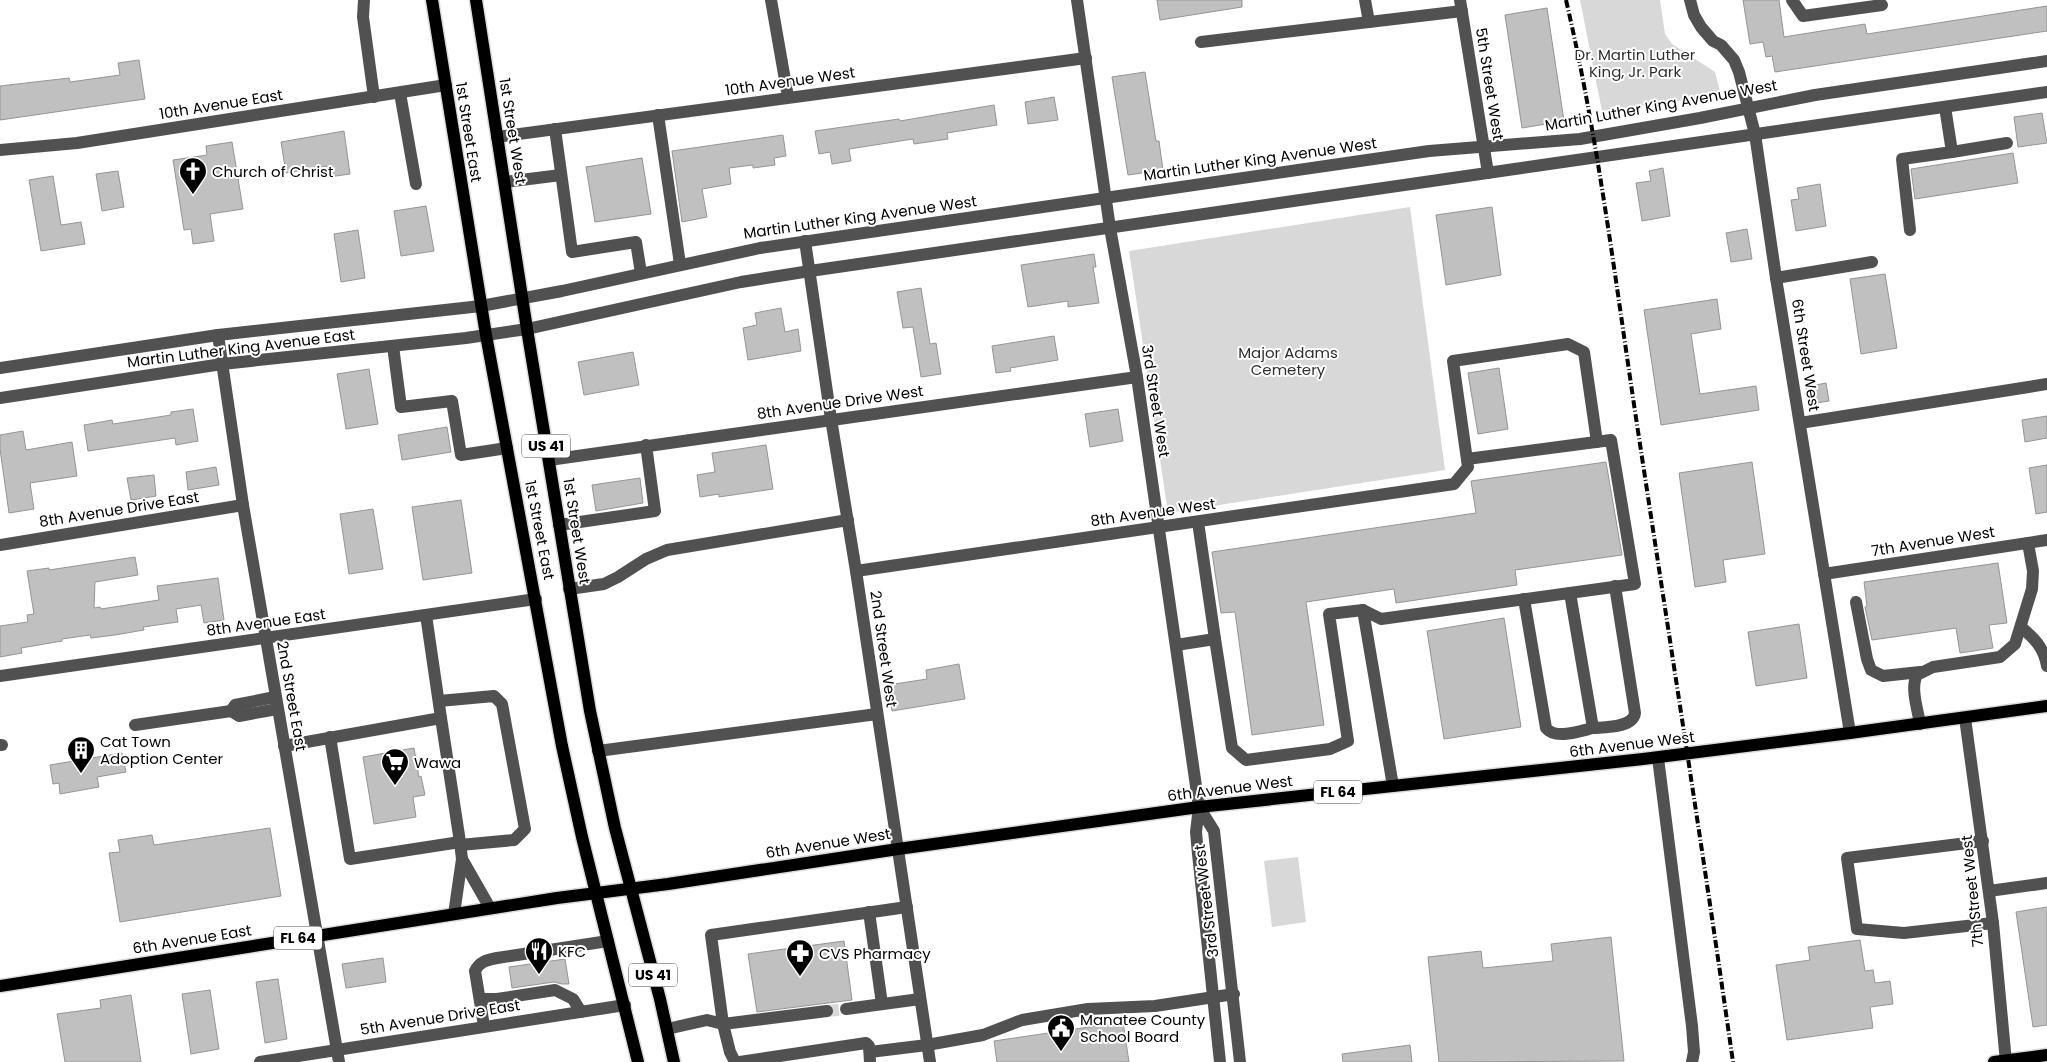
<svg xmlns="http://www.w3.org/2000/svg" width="2047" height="1062" viewBox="0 0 2047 1062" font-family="Poppins,sans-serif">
<rect width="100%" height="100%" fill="#fff"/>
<g fill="#d8d8d8">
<polygon points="1580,0 1660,0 1665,34 1672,44 1715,72 1721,95 1602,111"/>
<polygon points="1410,207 1445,470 1168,513 1129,251"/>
<polygon points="1298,857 1306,922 1272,927 1264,861"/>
</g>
<g fill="#c0c0c0" stroke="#959595">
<polygon points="1157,0 1242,0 1242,7 1160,20"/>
<polygon points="1743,0 1779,0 1784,37 1865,24 1867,34 2047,6 2047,31 1775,72 1772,56 1766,57 1763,42 1750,44"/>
<polygon points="1547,8 1564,121 1522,128 1505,15"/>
<polygon points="139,60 145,99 0,120 0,86 69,78 70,82 120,75 118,63"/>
<polygon points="1145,72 1156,141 1159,141 1163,170 1128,175 1112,77"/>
<polygon points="1054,97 1058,120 1028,124 1025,102"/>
<polygon points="994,105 997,125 947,133 948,139 914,144 913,139 849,149 851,161 832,164 830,152 819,154 815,131 899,119 900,121"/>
<polygon points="2042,113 2047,143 2018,147 2014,117"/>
<polygon points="344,131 350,174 329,177 327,166 286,173 281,142"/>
<polygon points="783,135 786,156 774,158 775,165 753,168 753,165 729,168 731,184 702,189 707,217 682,222 672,151"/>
<polygon points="232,142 243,209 210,214 214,241 193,244 191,229 184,230 173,160 207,155 206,146"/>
<polygon points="2013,153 2018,183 1915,199 1911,169"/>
<polygon points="642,158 651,214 595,222 586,167"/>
<polygon points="1663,168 1670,216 1642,221 1636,183 1651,181 1649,171"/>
<polygon points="118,171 124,207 102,211 96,174"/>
<polygon points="53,176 61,225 81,222 85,244 41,251 29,180"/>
<polygon points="1820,184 1826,226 1796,231 1791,200 1799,199 1797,188"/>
<polygon points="426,206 434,251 401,256 394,211"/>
<polygon points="1492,207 1501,275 1446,285 1436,215"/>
<polygon points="1747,229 1752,259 1731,262 1726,233"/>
<polygon points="358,230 365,278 341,282 334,234"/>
<polygon points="1094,254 1096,267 1093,267 1099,303 1068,307 1068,301 1028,307 1021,265"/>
<polygon points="1885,274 1897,348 1861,354 1850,279"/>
<polygon points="921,288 930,344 936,343 941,374 921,377 913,327 903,328 897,292"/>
<polygon points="1717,299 1721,329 1691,334 1700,394 1756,386 1759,410 1661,425 1644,310"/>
<polygon points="781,308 785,332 798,329 801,351 748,360 743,328 757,325 755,313"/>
<polygon points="1054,336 1058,360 1010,368 1011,371 996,373 992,346"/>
<polygon points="633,352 639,385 584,395 578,362"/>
<polygon points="1499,368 1508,429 1478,434 1468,373"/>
<polygon points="369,369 378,424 346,429 337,374"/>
<polygon points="1826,383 1829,401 1810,404 1806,387"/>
<polygon points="193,409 198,441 176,445 175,438 88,451 84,425 112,420 113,424 171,415 171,412"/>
<polygon points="1118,409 1123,441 1090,447 1085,414"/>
<polygon points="2047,416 2047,438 2025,442 2022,420"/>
<polygon points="447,427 451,452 402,460 398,435"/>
<polygon points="23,431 26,450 72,442 77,476 30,483 34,509 9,513 0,449 0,435"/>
<polygon points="766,445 773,489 719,497 719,494 700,497 697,475 715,472 712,453"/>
<polygon points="1606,462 1622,555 1515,570 1517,585 1396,603 1394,589 1306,602 1324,725 1252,735 1235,612 1221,613 1212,552 1476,513 1471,481"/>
<polygon points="1752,462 1765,554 1723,560 1726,582 1695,587 1679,473"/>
<polygon points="2047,465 2047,512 2036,514 2029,468"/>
<polygon points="216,467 219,485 188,490 186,472"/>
<polygon points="154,475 156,496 131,500 127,478"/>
<polygon points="640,478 643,503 596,511 592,485"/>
<polygon points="461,500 472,573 423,580 412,507"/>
<polygon points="373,509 383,569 349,574 340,514"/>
<polygon points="135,557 138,575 95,582 94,608 100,607 101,609 159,600 157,586 218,578 224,620 204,623 201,605 176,609 178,622 143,627 144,630 115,635 91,638 90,635 62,639 62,641 21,648 22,653 0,657 0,626 28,622 27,615 34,614 27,571 49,568 49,570"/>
<polygon points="1998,563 2007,623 1989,625 1993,648 1960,653 1956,628 1872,640 1865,607 1867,606 1864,582"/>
<polygon points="1504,618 1521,727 1444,739 1427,631"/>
<polygon points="1799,624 1807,678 1756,686 1748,632"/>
<polygon points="959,664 965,699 892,711 888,685 927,679 926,670"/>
<polygon points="414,748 419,777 421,776 425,795 413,797 416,817 374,824 363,757"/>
<polygon points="122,753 126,772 97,777 99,787 60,794 59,783 53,784 50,765"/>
<polygon points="270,828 281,896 120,922 109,853 120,852 118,840 152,835 154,845"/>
<polygon points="2047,907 2047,1025 2033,1027 2016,912"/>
<polygon points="1611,937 1624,1061 1439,1062 1428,957 1481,951 1483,968 1553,961 1551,944"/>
<polygon points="1860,940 1865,971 1873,970 1875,983 1890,981 1893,1004 1870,1007 1873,1028 1787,1040 1776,965 1810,960 1808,947"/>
<polygon points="844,941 852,1000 757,1012 748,954"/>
<polygon points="383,958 386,982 346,988 342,964"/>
<polygon points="565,959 569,984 562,984 554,982 512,988 509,967"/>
<polygon points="278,979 287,1039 265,1043 256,982"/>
<polygon points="210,990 219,1049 191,1054 182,994"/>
<polygon points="131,995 141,1062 65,1062 57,1014 101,1008 100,1000"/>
<polygon points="1123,1022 1129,1062 997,1062 994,1041"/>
<polygon points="1410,1045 1412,1062 1343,1062 1342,1054"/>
</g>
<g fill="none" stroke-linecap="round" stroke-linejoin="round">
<polyline stroke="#d9d9d9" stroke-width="12" stroke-dasharray="12 6" stroke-linecap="butt" points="827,1011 846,1009"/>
<g stroke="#dbdbdb" stroke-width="15">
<g id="major">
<polyline points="432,0 486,335 562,746 582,837 638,1062"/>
<polyline points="476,0 527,329 590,711 615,828 660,999 674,1062"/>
<polyline points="0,986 557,898 668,884 898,849 1199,807 1643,759 1850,733 2047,706"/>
<polyline points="1994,1062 2047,1055"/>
</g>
</g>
<g stroke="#515151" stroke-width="12">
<polyline points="364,0 363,17 374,97"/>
<polyline points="771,0 788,97"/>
<polyline points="1077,0 1110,228 1137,377 1199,807 1196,832 1198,854 1220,1062"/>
<polyline points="1365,0 1369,22"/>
<polyline points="1460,0 1488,173"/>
<polyline points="1690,0 1694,15 1701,27 1713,41 1721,45 1734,60 1739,72 1755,134 1776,278 1850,733"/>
<polyline points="1792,0 1803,16 1882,5"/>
<polyline points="1201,42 1462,11"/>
<polyline points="400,93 416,184"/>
<polyline points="658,115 680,264"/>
<polyline points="555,129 572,252 636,242 641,273"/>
<polyline points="497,137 1086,58"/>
<polyline points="0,150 77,143 446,85"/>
<polyline points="1952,152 2007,143"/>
<polyline points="505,182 561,175"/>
<polyline points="1910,230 1902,159 1952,152 1945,107"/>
<polyline points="805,241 831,419 856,571 930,1062"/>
<polyline points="1776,278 1872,262"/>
<polyline points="218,335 243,505 339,1062"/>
<polyline points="393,346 401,407 452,401 461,455 507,448"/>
<polyline points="0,368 218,335 481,306 562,291 760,248 1429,151 1580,139 1700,118 1815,95 2047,61"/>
<polyline points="0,398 222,364 466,338 527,329 741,282 810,271 2047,92"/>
<polyline points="1800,423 2047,384"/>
<polyline points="549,460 1137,377"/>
<polyline points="1198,522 1215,639"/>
<polyline points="559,525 655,511 646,445"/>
<polyline points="0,545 243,505"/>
<polyline points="856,571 1454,484 1468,467 1453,361 1568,344 1584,352 1597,442"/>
<polyline points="1824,574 2047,540"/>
<polyline points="569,589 604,584 618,577 646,559 667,550 848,520"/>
<path d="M1570,593L1593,728C1605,727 1633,728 1635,713L1615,586"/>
<path d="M1524,599L1546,728C1555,740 1580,731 1593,728"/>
<polyline points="1856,602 1867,659 1871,670 1883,676 1920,672"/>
<polyline points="1363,610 1381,619 1635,584 1611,440 1467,459"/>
<path d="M2021,627C2035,639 2044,648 2047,666"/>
<polyline points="1176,645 1215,639 1232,748 1246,760 1330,749 1348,741 1329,614 1363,610 1393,786"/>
<polyline points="0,676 536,599"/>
<polyline points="439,701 494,696 502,704 525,829 514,840 460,845"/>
<polyline points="231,711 235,705 275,697"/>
<polyline points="441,718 460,842"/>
<polyline points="1965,718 1993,923 2006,1062"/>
<path d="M1920,724C1918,710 1910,688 1917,675L1933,667L2000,657L2015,644L2032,589L2033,571L2028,543"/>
<polyline points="135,725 231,711 239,716 277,709"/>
<polyline points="330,737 350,859 460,842 462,859 454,914"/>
<polyline points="0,745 2,745"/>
<polyline points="284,746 441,718 426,615"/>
<polyline points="598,751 877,714"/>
<polyline points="1658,758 1692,1026 1694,1052 1692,1062"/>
<polyline points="1199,807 1214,831 1240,1062"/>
<polyline points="1983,841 1847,858 1857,929 1904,933 1993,923"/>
<polyline points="462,859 490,908"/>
<polyline points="1989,891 2047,883"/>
<polyline points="869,912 882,1004"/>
<polyline points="480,999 497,999 555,990 573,999 581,1012"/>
<polyline points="846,1009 920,999"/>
<path d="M484,1026L475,971C480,961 487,960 497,958L608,941"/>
<polyline points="667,1029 707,1020 723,1024 711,935 907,907"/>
<polyline points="870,1052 927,1045 983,1035 1022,1020 1088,1009 1155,1006 1234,994"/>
<polyline points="260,1062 625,1005"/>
<polyline points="735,1062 730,1052 723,1024 827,1011"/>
<polyline points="740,1062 866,1043 869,1046 870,1062"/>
</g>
<use href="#major" stroke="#000" stroke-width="12"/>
<path stroke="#000" stroke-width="4" stroke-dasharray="8 2.5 1 2.5" stroke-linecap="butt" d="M1566,0C1599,142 1616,287 1638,431C1670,642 1703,852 1733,1062"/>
</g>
<defs>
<g id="church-pin" transform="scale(1.4375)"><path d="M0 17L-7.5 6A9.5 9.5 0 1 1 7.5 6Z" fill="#000" stroke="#fff"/><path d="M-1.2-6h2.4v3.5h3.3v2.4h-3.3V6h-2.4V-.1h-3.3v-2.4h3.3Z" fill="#fff"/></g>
<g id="building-pin" transform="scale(1.4375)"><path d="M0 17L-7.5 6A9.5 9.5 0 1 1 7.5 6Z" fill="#000" stroke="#fff"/><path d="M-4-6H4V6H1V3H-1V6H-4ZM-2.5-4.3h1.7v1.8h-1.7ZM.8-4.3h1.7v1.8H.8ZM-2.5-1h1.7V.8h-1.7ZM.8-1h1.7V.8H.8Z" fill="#fff"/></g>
<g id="supermarket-pin" transform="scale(1.4375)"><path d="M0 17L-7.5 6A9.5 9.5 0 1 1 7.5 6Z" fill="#000" stroke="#fff"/><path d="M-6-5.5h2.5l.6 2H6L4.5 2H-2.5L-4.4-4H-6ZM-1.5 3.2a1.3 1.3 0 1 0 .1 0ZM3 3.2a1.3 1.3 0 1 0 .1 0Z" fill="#fff"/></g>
<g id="restaurant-pin" transform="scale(1.4375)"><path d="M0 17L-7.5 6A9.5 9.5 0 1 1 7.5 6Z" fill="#000" stroke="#fff"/><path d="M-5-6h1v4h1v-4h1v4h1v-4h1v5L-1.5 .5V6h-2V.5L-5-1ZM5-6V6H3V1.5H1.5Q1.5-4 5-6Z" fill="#fff"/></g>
<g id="pharmacy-pin" transform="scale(1.4375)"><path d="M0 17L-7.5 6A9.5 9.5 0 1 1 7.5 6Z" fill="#000" stroke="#fff"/><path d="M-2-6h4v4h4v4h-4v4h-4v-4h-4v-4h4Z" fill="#fff"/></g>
<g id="civic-pin" transform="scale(1.4375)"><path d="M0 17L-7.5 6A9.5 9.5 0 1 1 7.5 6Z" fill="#000" stroke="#fff"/><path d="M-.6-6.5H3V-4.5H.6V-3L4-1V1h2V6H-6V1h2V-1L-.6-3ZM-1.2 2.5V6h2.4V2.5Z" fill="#fff"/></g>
</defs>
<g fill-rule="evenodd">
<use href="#church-pin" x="193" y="171"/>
<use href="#building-pin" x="81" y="750"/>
<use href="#supermarket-pin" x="395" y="762"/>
<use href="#restaurant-pin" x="539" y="951"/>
<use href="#pharmacy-pin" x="800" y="953"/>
<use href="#civic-pin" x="1061" y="1028"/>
</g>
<g text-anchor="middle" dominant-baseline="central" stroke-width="4" stroke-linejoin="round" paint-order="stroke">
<g fill="#fff" stroke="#4c4c4c" stroke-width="1">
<rect x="522" y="434.5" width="48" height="23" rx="4"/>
<rect x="1314" y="780.5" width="48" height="23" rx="4"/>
<rect x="274" y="926.5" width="48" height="23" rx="4"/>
<rect x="629" y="963.5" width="48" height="23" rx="4"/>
</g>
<g font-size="14" font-weight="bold" fill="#000">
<text x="546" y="446">US 41</text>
<text x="1338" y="792">FL 64</text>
<text x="298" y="938">FL 64</text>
<text x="653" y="975">US 41</text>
</g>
<g font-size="15" fill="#2f2f2f" stroke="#fff">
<text x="1635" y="54">Dr. Martin Luther<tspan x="1635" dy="17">King, Jr. Park</tspan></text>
<text x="1288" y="352">Major Adams<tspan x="1288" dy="17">Cemetery</tspan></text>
</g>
<g font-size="15" fill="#000" stroke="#fff">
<text transform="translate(790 81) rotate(-8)">10th Avenue West</text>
<text transform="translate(1490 84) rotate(81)">5th Street West</text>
<text transform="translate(221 104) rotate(-9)">10th Avenue East</text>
<text transform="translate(1661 105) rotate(-10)">Martin Luther King Avenue West</text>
<text transform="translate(513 131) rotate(81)">1st Street West</text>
<text transform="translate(469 132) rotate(81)">1st Street East</text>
<text transform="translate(1260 159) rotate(-8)">Martin Luther King Avenue West</text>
<text transform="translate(860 217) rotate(-8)">Martin Luther King Avenue West</text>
<text transform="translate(241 348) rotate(-7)">Martin Luther King Avenue East</text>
<text transform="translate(1806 355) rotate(81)">6th Street West</text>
<text transform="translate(1156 401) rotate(81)">3rd Street West</text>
<text transform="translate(840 402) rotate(-8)">8th Avenue Drive West</text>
<text transform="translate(119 509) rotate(-9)">8th Avenue Drive East</text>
<text transform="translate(1153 512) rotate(-8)">8th Avenue West</text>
<text transform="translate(540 530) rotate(79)">1st Street East</text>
<text transform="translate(577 531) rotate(81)">1st Street West</text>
<text transform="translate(1933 541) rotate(-9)">7th Avenue West</text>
<text transform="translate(266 622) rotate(-8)">8th Avenue East</text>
<text transform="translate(884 649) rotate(82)">2nd Street West</text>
<text transform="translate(292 696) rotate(80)">2nd Street East</text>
<text transform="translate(1632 744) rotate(-7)">6th Avenue West</text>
<text transform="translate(1230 788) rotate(-7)">6th Avenue West</text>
<text transform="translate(828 843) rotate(-9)">6th Avenue West</text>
<text transform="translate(1972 891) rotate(-96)">7th Street West</text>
<text transform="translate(1206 901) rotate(-97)">3rd Street West</text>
<text transform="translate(192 939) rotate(-9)">6th Avenue East</text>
<text transform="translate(440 1017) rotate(-9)">5th Avenue Drive East</text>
</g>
<g font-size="15" fill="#000" stroke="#fff" text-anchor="start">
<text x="212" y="171">Church of Christ</text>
<text x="100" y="741">Cat Town<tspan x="100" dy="17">Adoption Center</tspan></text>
<text x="414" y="762">Wawa</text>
<text x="558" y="951">KFC</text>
<text x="819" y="953">CVS Pharmacy</text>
<text x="1080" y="1019">Manatee County<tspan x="1080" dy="17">School Board</tspan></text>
</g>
</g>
</svg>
